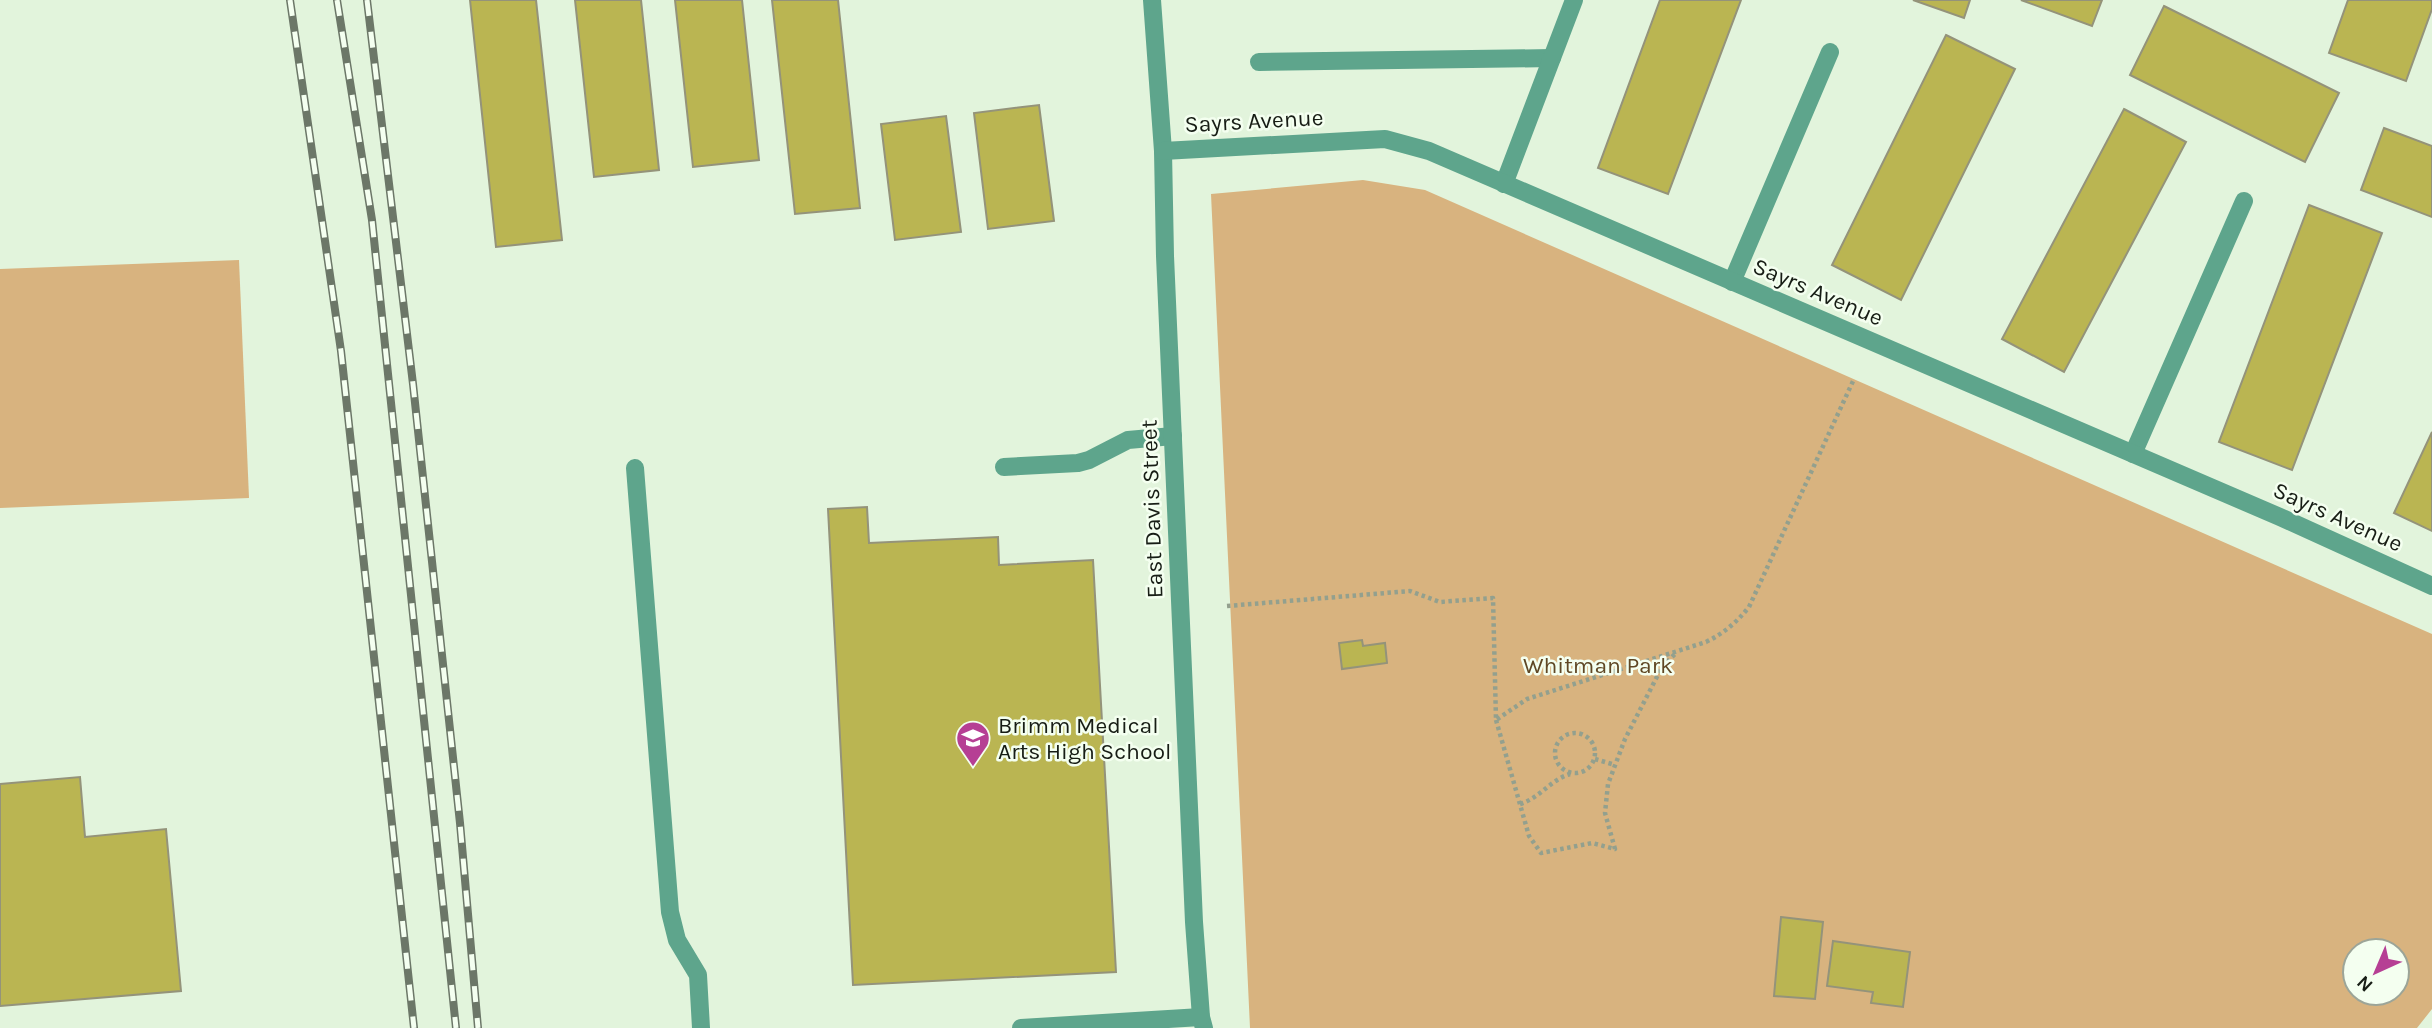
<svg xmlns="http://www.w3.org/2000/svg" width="2432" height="1028" viewBox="0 0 2432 1028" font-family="Karla,sans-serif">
<rect width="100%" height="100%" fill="#e2f4dc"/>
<g fill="#d8b37f" fill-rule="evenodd">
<path d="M1363,180L1425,190L2432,634V1009L2417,1028H1250L1211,194ZM2355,951H2397V993H2355Z"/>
<polygon points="239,260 249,498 0,508 0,269"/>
</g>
<g fill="#bab552" stroke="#94937a" stroke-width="2">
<polygon points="470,0 536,0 562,240 496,247"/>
<polygon points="575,0 641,0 659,170 594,177"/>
<polygon points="675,0 742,0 759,160 693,167"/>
<polygon points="772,0 838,0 860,208 795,214"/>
<polygon points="1660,0 1741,0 1668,194 1598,168"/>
<polygon points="1913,0 1970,0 1964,18"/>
<polygon points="2021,0 2102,0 2092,26"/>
<polygon points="2348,0 2432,0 2432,9 2406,81 2329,53"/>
<polygon points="2164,6 2339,93 2305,162 2130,75"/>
<polygon points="1946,35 2015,69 1901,300 1832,265"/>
<polygon points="1039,105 1054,221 988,229 974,113"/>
<polygon points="2124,109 2186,142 2064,372 2002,339"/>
<polygon points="946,116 961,232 895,240 881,124"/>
<polygon points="2384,128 2432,146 2432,217 2361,190"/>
<polygon points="2309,205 2382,233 2292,470 2219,442"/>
<polygon points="2432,432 2432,531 2394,513"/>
<polygon points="867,507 869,543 998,537 999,565 1093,560 1116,972 853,985 828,509"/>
<polygon points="1362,640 1363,646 1385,643 1387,663 1342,669 1339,643"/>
<polygon points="80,777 85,837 166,829 181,991 0,1006 0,784"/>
<polygon points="1781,917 1823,922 1815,999 1774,996"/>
<polygon points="1833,941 1910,952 1903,1007 1871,1003 1873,992 1827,986"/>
</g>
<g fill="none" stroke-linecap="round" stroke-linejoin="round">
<g stroke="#93a08e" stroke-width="4.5" stroke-dasharray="3.5 3.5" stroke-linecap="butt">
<path d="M1227,606L1410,591L1440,602L1493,598L1496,720L1527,699L1706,642C1724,633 1736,623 1749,607L1854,379"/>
<polyline points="1496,720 1529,836 1541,853 1592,843 1615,849 1605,813 1608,784 1625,739 1643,704 1662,667 1677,652"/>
<circle cx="1575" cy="753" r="20"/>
<polyline points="1595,759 1615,765"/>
<path d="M1520,804C1540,798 1550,780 1570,774"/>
</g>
<g stroke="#5ea58c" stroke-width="18">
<polyline points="1259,62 1552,58"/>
<polyline points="1504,184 1574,0"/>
<polyline points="1732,282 1830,52"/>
<polyline points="2133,454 2244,201"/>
<polyline points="1004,467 1078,463 1089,460 1128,440 1173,436"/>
<polyline points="635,468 670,912 677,940 698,975 701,1028"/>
</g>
<g stroke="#5ea58c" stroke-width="18">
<polyline points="1152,0 1163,151 1165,256 1194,922 1201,1017 1204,1028"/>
<polyline points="1163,151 1385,139 1429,151 2280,517 2432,586"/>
<polyline points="1021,1028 1201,1017"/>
</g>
<g stroke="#6c7768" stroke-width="8">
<g id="rail">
<polyline points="290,0 341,351 414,1028"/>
<polyline points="337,0 372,220 456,1028"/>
<polyline points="367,0 413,384 460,823 478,1028"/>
</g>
</g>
<use href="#rail" stroke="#f4fff0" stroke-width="5" stroke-dasharray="16" stroke-linecap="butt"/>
</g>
<defs>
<g id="school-pin" transform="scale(1.75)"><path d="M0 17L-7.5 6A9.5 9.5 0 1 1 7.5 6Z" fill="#b63f94" stroke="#f4fff0"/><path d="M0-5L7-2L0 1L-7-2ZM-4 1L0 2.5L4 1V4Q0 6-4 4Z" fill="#fff"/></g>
</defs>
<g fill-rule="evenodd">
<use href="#school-pin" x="973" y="738"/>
</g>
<g text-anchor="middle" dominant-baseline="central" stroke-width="5" stroke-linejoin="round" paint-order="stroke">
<g font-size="23" fill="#171d15" stroke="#f4fff0">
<text transform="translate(1254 121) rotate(-3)">Sayrs Avenue</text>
<text transform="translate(1818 292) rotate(23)">Sayrs Avenue</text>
<text transform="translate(1152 509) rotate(-92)">East Davis Street</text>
<text transform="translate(2338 517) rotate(24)">Sayrs Avenue</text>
</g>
<g font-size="23" fill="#5f4724" stroke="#f4fff0">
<text x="1598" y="665">Whitman Park</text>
</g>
<g font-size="23" fill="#171d15" stroke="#f4fff0" text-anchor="start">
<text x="998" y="725">Brimm Medical<tspan x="998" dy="26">Arts High School</tspan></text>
</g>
</g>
<g transform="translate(2376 972) rotate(224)"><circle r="33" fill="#f4fff0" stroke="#9ca598" stroke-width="2"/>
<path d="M0-5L12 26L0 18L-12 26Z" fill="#b63f94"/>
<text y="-10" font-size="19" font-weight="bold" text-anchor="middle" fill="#171d15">N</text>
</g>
</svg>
